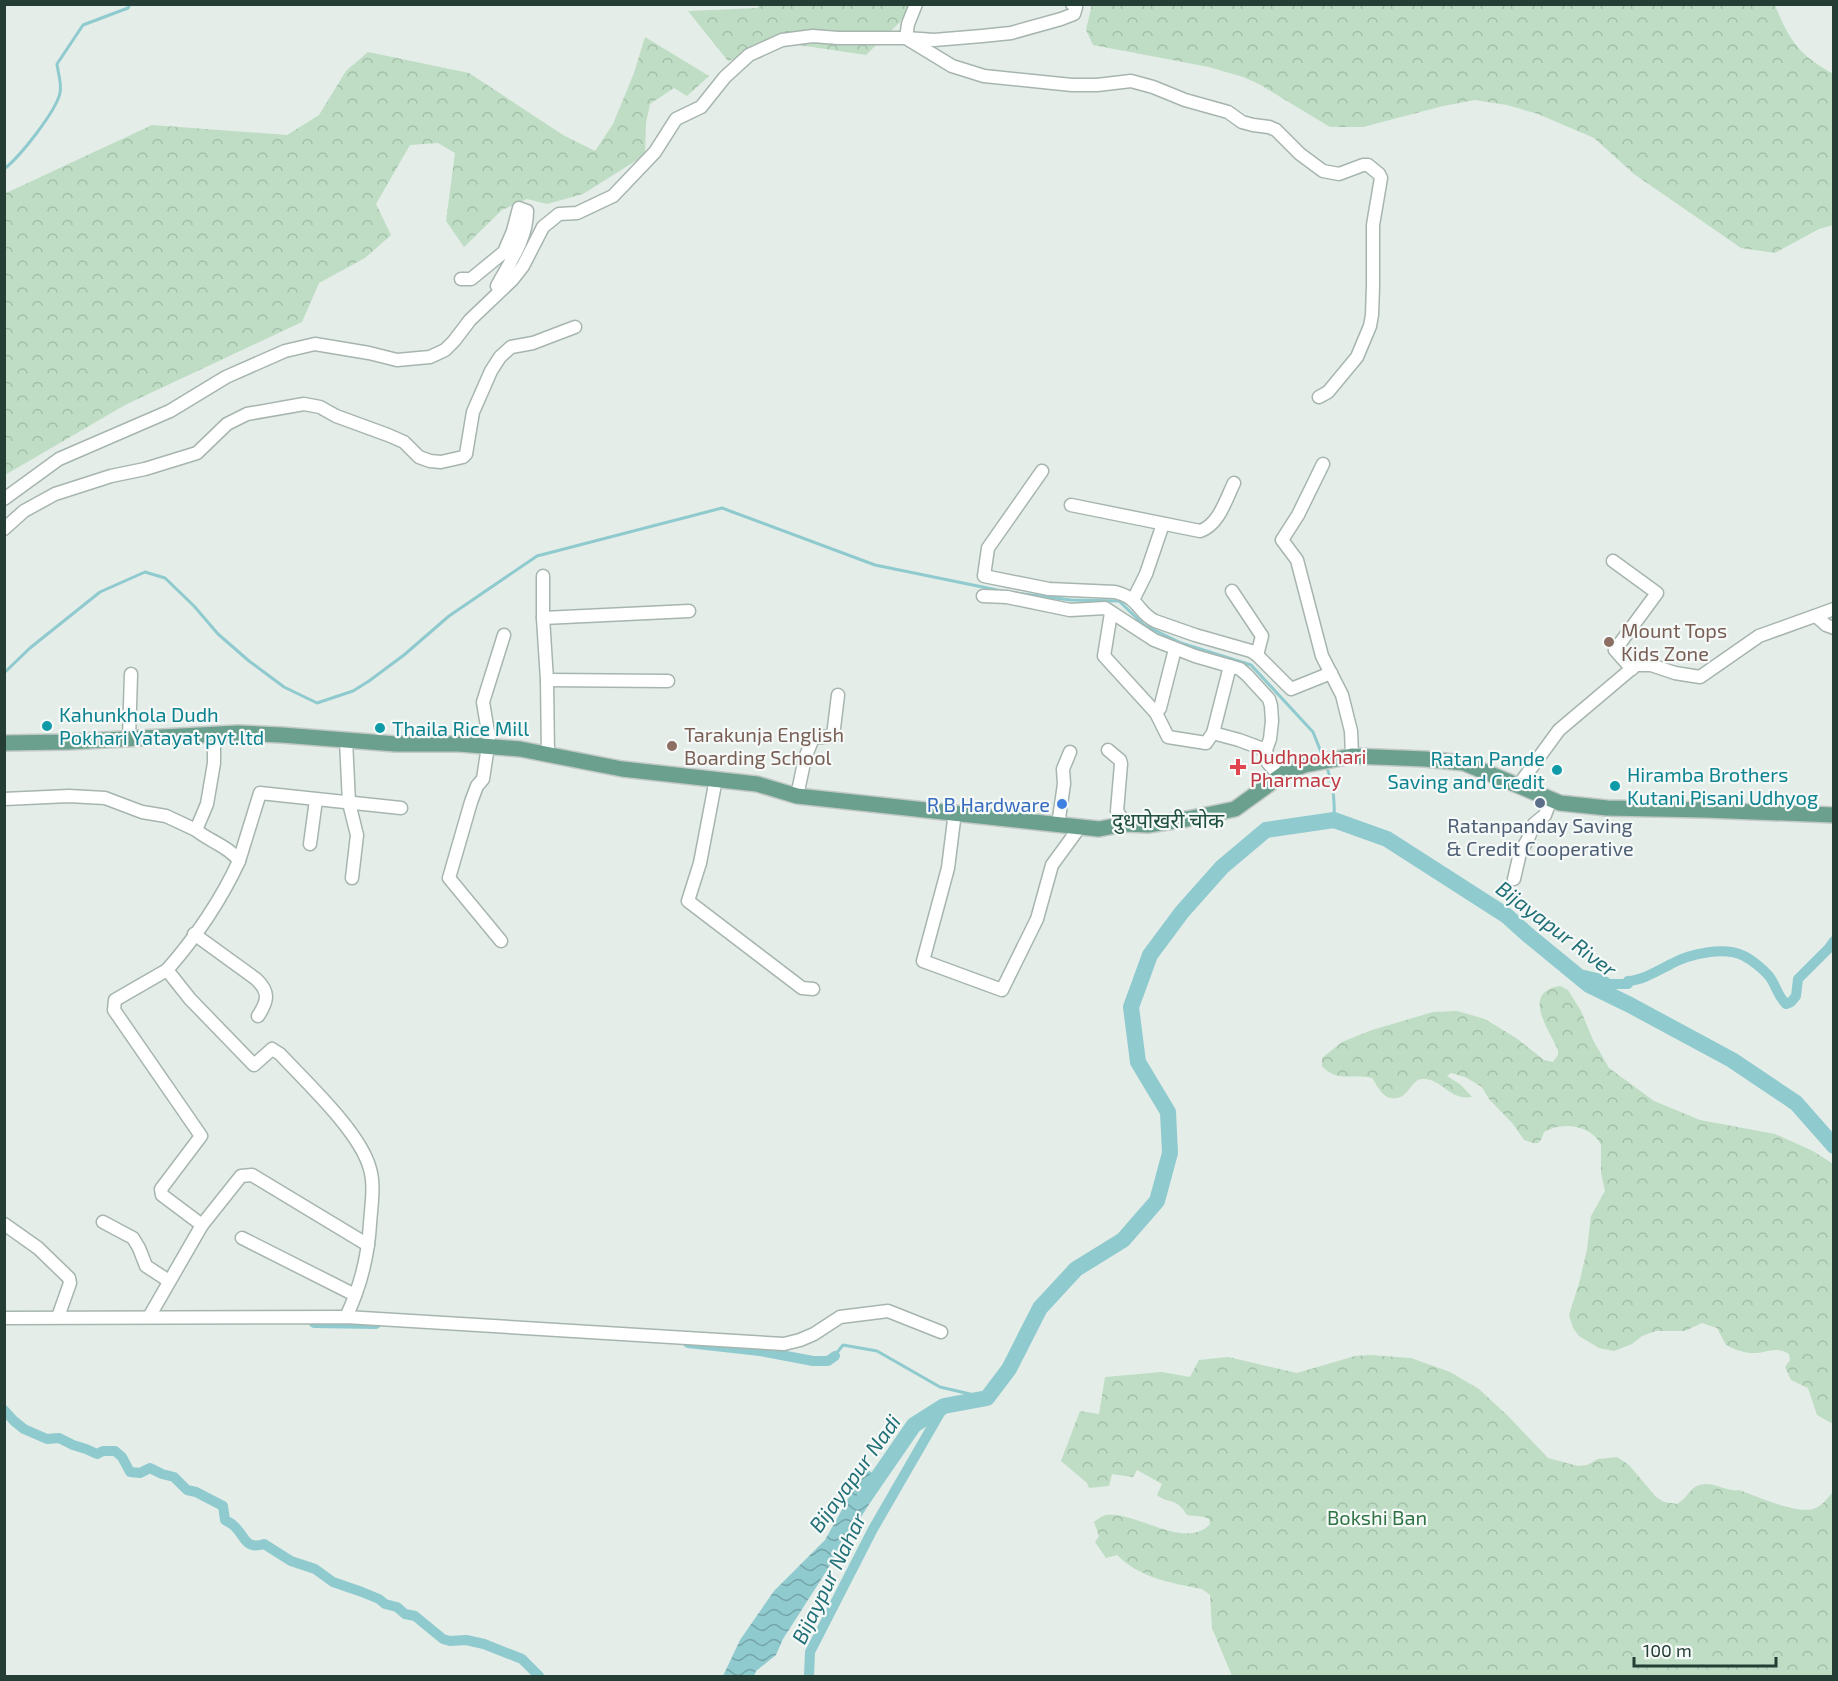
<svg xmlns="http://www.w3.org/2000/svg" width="1838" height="1681" viewBox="0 0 1838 1681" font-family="'Exo 2','Noto Sans Devanagari',sans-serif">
<defs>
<pattern id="forest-crowns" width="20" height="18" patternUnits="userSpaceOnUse" patternTransform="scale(1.5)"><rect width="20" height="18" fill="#beddc4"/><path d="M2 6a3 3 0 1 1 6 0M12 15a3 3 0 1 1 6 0" fill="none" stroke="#a3bfa9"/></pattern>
<pattern id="water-waves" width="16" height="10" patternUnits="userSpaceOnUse" patternTransform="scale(1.5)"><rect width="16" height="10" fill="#8fcacf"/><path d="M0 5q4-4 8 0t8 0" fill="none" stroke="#75a5a9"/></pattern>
</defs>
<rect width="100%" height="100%" fill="#e4ede8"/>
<g fill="url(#forest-crowns)">
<polygon points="762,4 913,5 899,23 866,55 785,43 728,61 688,11 757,8"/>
<path d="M1092,4L1775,5C1782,23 1792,45 1809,58C1816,64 1825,69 1833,74V225L1819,229L1775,253L1741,248L1634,174L1594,138L1538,114L1507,105L1475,100L1443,106L1363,127H1330L1259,84L1243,77L1209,67L1093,45L1086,30Z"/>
<polygon points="645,37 709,76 687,96 674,88 650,104 646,123 645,155 583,194 547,204 527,199 502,210 464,247 446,221 455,153 438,143 410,145 376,204 391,235 365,258 319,283 302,322 125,405 5,475 4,194 152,125 287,135 319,115 346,71 368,52 469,73 563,135 595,151 613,124 634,73"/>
<path d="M1560,986L1568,990L1581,1011L1593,1040L1609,1068L1654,1101L1700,1120L1775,1134L1813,1151L1833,1164V1424L1817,1415L1808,1388L1791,1380L1785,1367L1790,1360L1789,1354C1773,1345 1767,1354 1750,1353C1742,1352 1733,1349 1726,1345L1717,1328L1702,1323L1685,1331H1656L1642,1336L1632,1344L1614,1351L1599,1348L1579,1336L1573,1328L1569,1315L1580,1280L1587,1249L1591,1216L1605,1191L1601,1173V1145C1592,1125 1562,1121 1544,1132L1541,1140L1538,1143H1533L1524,1140L1513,1124L1489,1099L1482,1087L1465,1077L1451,1073L1447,1076L1461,1085L1472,1097C1449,1101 1442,1077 1421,1079C1410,1081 1408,1101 1391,1098C1382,1097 1377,1085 1372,1078C1353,1073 1337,1083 1322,1066V1058L1342,1042L1372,1030L1433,1012L1457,1011L1485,1019L1516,1038L1544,1060L1553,1062L1558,1055V1050C1550,1031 1520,992 1560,986Z"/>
<path d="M1371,1355L1411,1358L1450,1372L1479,1389L1508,1416L1548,1458L1578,1466L1587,1465L1598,1459L1617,1457L1629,1465L1656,1497L1664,1502L1677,1504C1685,1500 1688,1492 1695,1487C1711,1478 1725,1493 1739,1490C1756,1496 1800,1516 1816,1508C1823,1505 1828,1497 1833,1492V1676H1232L1212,1628L1210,1595L1202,1589C1171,1583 1140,1578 1117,1555L1106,1558L1095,1542L1099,1536L1094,1522C1098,1519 1101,1516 1106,1515C1137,1511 1185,1551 1210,1524L1209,1519C1203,1515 1194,1517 1187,1515C1175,1496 1170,1505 1157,1495L1162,1484L1137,1470L1133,1477L1112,1474L1109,1486L1089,1488L1087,1483L1061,1461L1080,1411L1099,1414L1105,1377L1162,1372L1190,1377L1199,1360L1228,1357L1297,1373L1355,1356Z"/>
</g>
<polygon fill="url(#water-waves)" points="868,1470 884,1481 783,1639 776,1655 756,1671 754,1676 723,1676 740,1640 774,1591 825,1540 849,1497"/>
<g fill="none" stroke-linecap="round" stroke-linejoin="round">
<g stroke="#8fcacf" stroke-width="3">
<path d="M4,169C20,157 56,111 60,93C62,84 58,73 57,64L83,25L128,8L130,4"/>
<polyline points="1015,593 1071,600 1119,601 1144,625 1181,643 1251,665 1313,732 1323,757"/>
<polyline points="4,673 30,648 100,592 145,572 165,578 194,606 218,634 249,661 284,687 317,703 353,691 369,681 404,655 449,616 537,556 722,508 875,565 1002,591"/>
<path d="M1326,766C1334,784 1335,801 1334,820"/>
<polyline points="835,1355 843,1345 877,1351 940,1387 987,1398"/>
</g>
<g stroke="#8fcacf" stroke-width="10">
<path d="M1574,973L1601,979L1609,984H1628V981C1643,980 1657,971 1671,964C1689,954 1724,946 1744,956C1752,960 1763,969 1769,976C1776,985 1777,995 1786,1004L1791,1002L1796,996L1798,979L1829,948L1834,941"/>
<polyline points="314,1323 376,1324"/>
<polyline points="688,1343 760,1351 813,1361 828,1361 835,1356"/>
<path d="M4,1410L14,1421L24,1429L47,1439L59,1438L73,1445L86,1449L97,1454L103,1451H115L122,1457L130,1472L140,1473L150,1468L162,1474L174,1477L187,1490L196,1492L223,1506L225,1520C228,1522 231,1523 233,1525C246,1536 244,1550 264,1544L291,1561L315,1569L333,1582L362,1592L379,1599L385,1604L397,1607L405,1614L415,1616L443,1639L450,1641L466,1640L484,1644L522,1659L539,1676"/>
<polyline points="809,1676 810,1652 873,1529 944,1406"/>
</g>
<polyline stroke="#8fcacf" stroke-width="16" points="865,1496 914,1425 944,1406 987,1398 1009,1369 1040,1308 1076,1269 1123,1240 1157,1201 1170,1153 1168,1112 1138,1062 1131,1007 1150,955 1182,912 1222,867 1266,830 1334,820 1387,839 1507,916 1528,935 1589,985 1630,1005 1732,1060 1796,1103 1834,1146"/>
<g stroke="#a7b5af" stroke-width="15">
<g id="minor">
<polyline points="916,4 908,24 906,38 952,66 984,76 1072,85 1097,85 1131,81 1153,87 1185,100 1228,112 1242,122 1253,125 1269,127 1276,130 1300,154 1323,171 1339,174 1363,165 1368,165 1379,174 1381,178 1373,225 1373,286 1372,315 1370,326 1357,357 1328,392 1319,397"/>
<path d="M461,279H471L504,252L513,231L519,208L527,211C527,239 510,262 497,286L502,289"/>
<polyline points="1323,464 1298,515 1282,540 1297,560 1322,656 1342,695 1351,731 1352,756"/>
<path d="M1042,471L988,548L984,576L1049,589L1115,592C1140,598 1137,612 1155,621L1195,635L1251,651L1257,655L1291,689L1331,673"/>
<polyline points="4,499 59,459 170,411 226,377 285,351 315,344 369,353 397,360 430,357 445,350 454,341 470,320 512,280 523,266 543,227 559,214 577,213 613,196 655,152 676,119 701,107 725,77 749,55 782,40 813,36 838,38 906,38 934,40 982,36 1011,33 1061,19 1074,14 1076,7 1072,4"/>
<path d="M1071,505L1200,531C1219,525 1226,499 1234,483"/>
<polyline points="4,529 24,511 55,494 111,476 145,469 197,453 227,424 247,414 304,404 320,407 336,416 388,435 404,442 419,457 430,461 441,462 463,457 466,454 473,412 491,371 500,357 511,347 533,343 575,327"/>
<polyline points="1613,561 1657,593 1615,650 1632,669"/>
<polyline points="543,576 543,618"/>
<polyline points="1232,591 1262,636 1257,655"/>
<polyline points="983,596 1007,597 1070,610 1105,608 1154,640 1195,656 1240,669 1247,675 1269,699 1271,706 1272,721 1270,739 1266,750"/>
<polyline points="1133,600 1146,574 1163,524"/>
<polyline points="1111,613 1104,656 1156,713 1168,737 1206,743 1213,733 1239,740 1266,750 1268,763 1280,776"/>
<polyline points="1816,616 1826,625 1834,628"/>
<polyline points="547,680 668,681"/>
<polyline points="1156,713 1160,708 1175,649"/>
<polyline points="1213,733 1230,666"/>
<path d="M214,734V763L207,804L196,830C209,841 230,847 239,861C221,900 195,938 167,970L190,999L254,1065L272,1049L280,1054C307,1083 361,1133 370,1169C375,1186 371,1207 370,1224C368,1257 360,1288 346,1317"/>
<polyline points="129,738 131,674"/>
<polyline points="346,740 349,803 357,835 352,878"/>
<polyline points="486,746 489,738 483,702 504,635"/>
<polyline points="488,746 483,779 477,786 471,802 449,878 501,941"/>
<polyline points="1108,750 1120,760 1121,764 1117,811 1125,824"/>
<polyline points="548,755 547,680 543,618 689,611"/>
<polyline points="716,779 700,863 688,901 802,988 813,989"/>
<polyline points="1518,786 1559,730 1636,665 1651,665 1675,673 1700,677 1759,636 1834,609"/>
<polyline points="797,796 805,758 813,738 833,736 838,695"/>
<polyline points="4,799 69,796 105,798 142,812 166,816 196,830"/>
<polyline points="955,812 948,868 923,961 1002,990 1037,919 1052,865 1079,828"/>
<polyline points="1058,825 1064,784 1063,769 1070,752"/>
<polyline points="310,844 316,800"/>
<polyline points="239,861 260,793 401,808"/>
<polyline points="1514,879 1520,853 1528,839 1534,824 1545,815 1551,799"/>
<path d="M194,934L256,979C270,992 268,1001 258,1016"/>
<polyline points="167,970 115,1000 114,1010 201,1136 161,1189 162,1195 202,1225 241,1176 252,1175 368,1245"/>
<polyline points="103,1222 133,1238 139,1248 146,1266 169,1281"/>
<polyline points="4,1224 38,1248 69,1278 70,1283 58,1317"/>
<polyline points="242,1238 355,1295"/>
<polyline points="149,1317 202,1225"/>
<polyline points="4,1318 346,1317 784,1344 800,1340 814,1334 840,1317 888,1311 941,1332"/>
</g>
</g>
<g stroke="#c2c9c6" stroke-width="18">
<polyline id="major" points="4,743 67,742 238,733 282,735 396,744 459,744 520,749 622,769 757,784 797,796 1099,829 1125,824 1148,825 1187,819 1235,809 1286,772 1305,765 1352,756 1425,759 1464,763 1560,803 1607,808 1705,810 1834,815"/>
</g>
<use href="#minor" stroke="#fff" stroke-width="12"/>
<use href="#major" stroke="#6ba08e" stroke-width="15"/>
</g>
<g fill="#8d6e63" stroke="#f5f9f7" stroke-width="2">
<circle cx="1609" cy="642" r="6"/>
<circle cx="672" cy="746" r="6"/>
</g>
<g fill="#0f9aa8" stroke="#f5f9f7" stroke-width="2">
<circle cx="47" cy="726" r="6"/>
<circle cx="380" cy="728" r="6"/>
<circle cx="1557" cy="770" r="6"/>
<circle cx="1615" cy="786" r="6"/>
</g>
<path fill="#e0444e" stroke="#f5f9f7" stroke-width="2" d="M1235 758h6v6h6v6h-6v6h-6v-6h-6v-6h6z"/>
<circle fill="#5c6f8a" stroke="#f5f9f7" stroke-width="2" cx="1540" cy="803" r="6"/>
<circle fill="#3f7fe0" stroke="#f5f9f7" stroke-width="2" cx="1062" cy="804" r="6"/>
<g text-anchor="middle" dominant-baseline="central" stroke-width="4.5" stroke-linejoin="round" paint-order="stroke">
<g font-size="20" fill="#785e54" stroke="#f5f9f7" text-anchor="start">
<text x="1621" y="630">Mount Tops<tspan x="1621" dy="23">Kids Zone</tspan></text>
<text x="684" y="734">Tarakunja English<tspan x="684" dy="23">Boarding School</tspan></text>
</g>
<g font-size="20" fill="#0d838f" stroke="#f5f9f7" text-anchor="start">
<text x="59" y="714">Kahunkhola Dudh<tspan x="59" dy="23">Pokhari Yatayat pvt.ltd</tspan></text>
<text x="392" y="728">Thaila Rice Mill</text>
<text x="1545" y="758" text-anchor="end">Ratan Pande<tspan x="1545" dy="23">Saving and Credit</tspan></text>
<text x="1627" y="774">Hiramba Brothers<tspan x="1627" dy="23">Kutani Pisani Udhyog</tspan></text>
</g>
<g font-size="20" fill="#be3a42" stroke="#f5f9f7" text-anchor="start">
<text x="1250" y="756">Dudhpokhari<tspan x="1250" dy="23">Pharmacy</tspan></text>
</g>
<g font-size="20" fill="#366cbe" stroke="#f5f9f7" text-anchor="end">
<text x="1050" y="804">R B Hardware</text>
</g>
<g font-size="20" fill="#4e5e75" stroke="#f5f9f7">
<text x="1540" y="825">Ratanpanday Saving<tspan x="1540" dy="23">&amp; Credit Cooperative</tspan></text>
</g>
<g font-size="20" fill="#307345" stroke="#f5f9f7">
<text x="1377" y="1517">Bokshi Ban</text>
</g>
<g font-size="21" fill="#214f40" stroke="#f5f9f7">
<text x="1168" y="819">दुधपोखरी चोक</text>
</g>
<g font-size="21" font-style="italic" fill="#216f77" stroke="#f5f9f7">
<text transform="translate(1557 928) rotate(37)">Bijayapur River</text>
<text transform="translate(854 1473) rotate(-54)">Bijayapur Nadi</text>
<text transform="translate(828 1578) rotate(-64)">Bijaypur Nahar</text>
</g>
</g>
<rect width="1838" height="1681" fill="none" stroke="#243e35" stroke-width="12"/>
<path d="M1634 1657v9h142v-9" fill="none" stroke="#243e35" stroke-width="3"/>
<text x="1643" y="1657" font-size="18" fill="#243e35" stroke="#f5f9f7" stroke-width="4.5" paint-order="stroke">100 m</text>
</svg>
